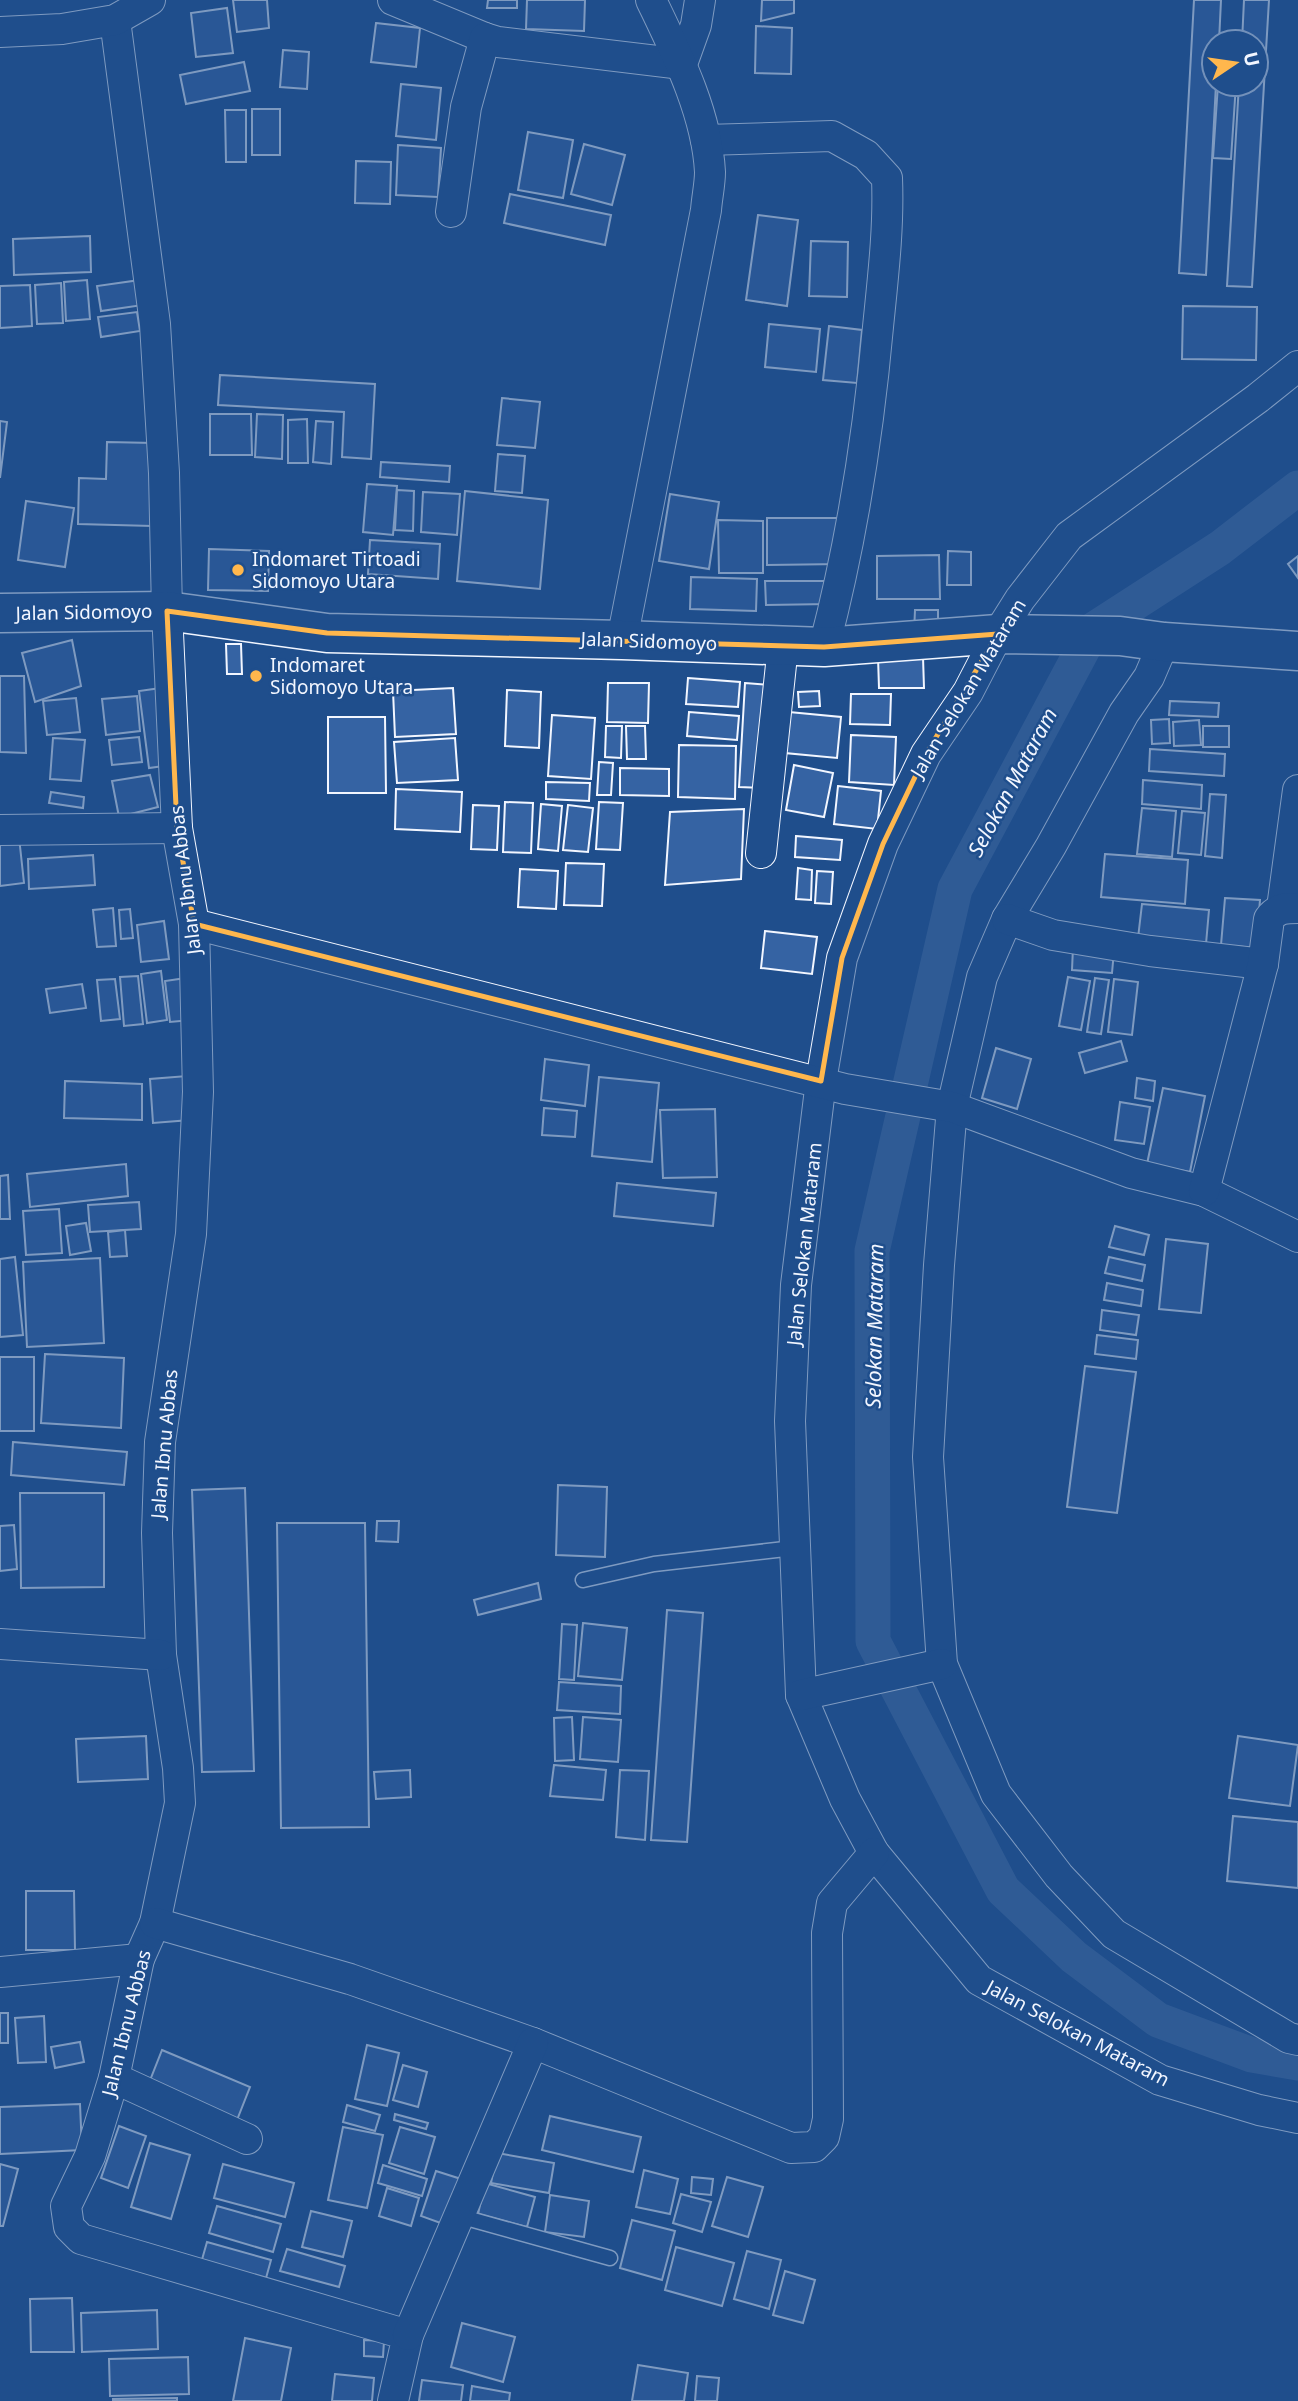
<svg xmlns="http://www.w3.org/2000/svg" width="1298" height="2401" viewBox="0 0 1298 2401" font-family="'Noto Sans',sans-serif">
<rect width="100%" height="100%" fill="#1f4e8c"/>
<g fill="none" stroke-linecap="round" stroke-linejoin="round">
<polyline stroke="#446ba0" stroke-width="35" points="1298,488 1220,548 1093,630 955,889 872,1251 873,1641 1003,1890 1074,1957 1158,2020 1252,2055 1298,2063"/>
</g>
<g fill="#3563a3" stroke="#f2f6ff" stroke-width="2">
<polygon points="233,0 267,0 269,28 237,32"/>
<polygon points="488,0 517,0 517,8 487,8"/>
<polygon points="527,0 585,0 584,31 526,29"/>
<polygon points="762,0 794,0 794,13 761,21"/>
<polygon points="1194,0 1221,0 1219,42 1214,42 1214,84 1216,84 1206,275 1179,273"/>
<polygon points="1244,0 1269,0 1252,287 1227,286 1239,84 1256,84 1256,42 1242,42"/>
<polygon points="227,8 233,53 196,57 191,13"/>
<polygon points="376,23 420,28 416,67 371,62"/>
<polygon points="756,26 792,28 791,74 755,73"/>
<polygon points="283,50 309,52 307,89 280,87"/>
<polygon points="244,62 250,91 186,104 180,75"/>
<polygon points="401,84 441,88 436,140 396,136"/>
<polygon points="1218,84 1236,84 1231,159 1213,158"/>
<rect x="252" y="109" width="28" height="46"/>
<polygon points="225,110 246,110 246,162 226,162"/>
<polygon points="528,132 573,140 563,198 518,190"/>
<polygon points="584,144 625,155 612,205 571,194"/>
<polygon points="398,145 441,148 438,197 396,195"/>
<polygon points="356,161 391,162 390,204 355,203"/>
<polygon points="510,194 611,215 605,245 504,223"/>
<polygon points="758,215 798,220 787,306 746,300"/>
<polygon points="90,236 91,272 14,275 13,239"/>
<polygon points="811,241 848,242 847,297 809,296"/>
<polygon points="87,280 90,319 66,321 64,282"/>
<polygon points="140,280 143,305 101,311 97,286"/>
<polygon points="61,283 63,323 37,324 35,285"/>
<polygon points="30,285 32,326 0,328 0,286"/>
<polygon points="1183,306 1257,307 1256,360 1182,359"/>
<polygon points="137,312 140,331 101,337 98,317"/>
<polygon points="769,324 820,329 816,372 765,367"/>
<polygon points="829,326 862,330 857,383 823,380"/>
<polygon points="220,375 375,384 371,459 342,457 344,412 218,405"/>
<polygon points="502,398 540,402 535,448 497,445"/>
<polygon points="210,414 251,414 252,455 210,455"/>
<polygon points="257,414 283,415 282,459 255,457"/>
<polygon points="307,419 308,463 288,463 288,420"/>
<polygon points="0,421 7,422 0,478"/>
<polygon points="316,421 333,422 331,464 313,462"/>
<polygon points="107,442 154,443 152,526 78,524 79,478 106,479"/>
<polygon points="498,454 525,456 522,493 495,491"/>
<polygon points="381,462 450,466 449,482 380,477"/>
<polygon points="367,484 397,486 393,535 363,532"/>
<polygon points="397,490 414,491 413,531 395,530"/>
<polygon points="465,491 548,500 540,589 457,581"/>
<polygon points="423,492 460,494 457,535 421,532"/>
<polygon points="670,494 719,502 709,569 659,561"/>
<polygon points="26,501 74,508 65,567 18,560"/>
<polygon points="767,518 840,518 841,564 767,565"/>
<polygon points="718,520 763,521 763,573 719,573"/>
<polygon points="370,540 440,544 438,579 368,574"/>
<polygon points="209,549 269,551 268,591 208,590"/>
<polygon points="948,551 971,552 971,585 947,585"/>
<polygon points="939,555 940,599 877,599 877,556"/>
<polygon points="1298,556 1298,578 1288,564"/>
<polygon points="691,577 757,579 756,611 690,609"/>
<polygon points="765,581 829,581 829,604 766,605"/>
<polygon points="915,610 938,610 938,634 914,633"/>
<polygon points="72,640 81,686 35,702 22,653"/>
<polygon points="226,644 241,644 242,674 227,674"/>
<polygon points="878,657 923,657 924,688 879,688"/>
<polygon points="0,676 24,676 26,753 0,752"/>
<polygon points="688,678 740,682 738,707 686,704"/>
<polygon points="608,683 649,683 648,723 607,722"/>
<polygon points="745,683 769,685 763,788 739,787"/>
<polygon points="161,688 171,765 149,768 139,691"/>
<polygon points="453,688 456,734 395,737 393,691"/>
<polygon points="507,690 541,692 539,748 505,746"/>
<polygon points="819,691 820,706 799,707 798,692"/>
<polygon points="851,694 891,694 890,725 850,724"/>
<polygon points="137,696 140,731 106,735 102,699"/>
<polygon points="76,698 80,732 47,735 43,701"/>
<polygon points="1170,701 1219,703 1218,717 1169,715"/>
<polygon points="689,712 739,716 737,740 687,736"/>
<polygon points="789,712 841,717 837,758 785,753"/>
<polygon points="552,715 595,718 591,779 548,776"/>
<polygon points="328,717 385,717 386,793 328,793"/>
<polygon points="1169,719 1170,743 1152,744 1151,720"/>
<polygon points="1199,720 1201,745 1174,746 1173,722"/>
<polygon points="606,726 622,726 621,758 605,757"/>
<polygon points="626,726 645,726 646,759 627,759"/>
<rect x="1203" y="726" width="26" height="21"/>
<polygon points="851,735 896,737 894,785 849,782"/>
<polygon points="139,737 142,762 112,765 109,740"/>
<polygon points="53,738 85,740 81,781 50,779"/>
<polygon points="455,738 458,780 397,783 394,742"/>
<polygon points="679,745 736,746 735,799 678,797"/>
<polygon points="1150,749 1225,754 1224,776 1149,771"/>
<polygon points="599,762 613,763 611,795 597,795"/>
<polygon points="794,765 833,773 824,817 786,810"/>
<polygon points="620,768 669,769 669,796 620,795"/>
<polygon points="150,775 158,807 119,817 112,781"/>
<polygon points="1143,780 1202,785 1201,809 1142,804"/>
<polygon points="546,782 590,783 589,801 546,799"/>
<polygon points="838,786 881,791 877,829 834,824"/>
<polygon points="396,789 462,792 460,832 395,829"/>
<polygon points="51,792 84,797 83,808 49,803"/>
<polygon points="1210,794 1226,795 1222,858 1205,856"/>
<polygon points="505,802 533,803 531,853 503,852"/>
<polygon points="599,802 623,803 620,850 596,849"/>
<polygon points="541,804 562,806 558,851 538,849"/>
<polygon points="473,805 499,806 497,850 471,849"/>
<polygon points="568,805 593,808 588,852 563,850"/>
<polygon points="1142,808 1176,811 1172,857 1137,854"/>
<polygon points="744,809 741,879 665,885 670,812"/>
<polygon points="1182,811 1205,813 1201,855 1178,853"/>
<polygon points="796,836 842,840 840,860 795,857"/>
<polygon points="19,837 24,883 0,886 0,840"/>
<polygon points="1105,854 1188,860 1185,904 1101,897"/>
<polygon points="93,855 95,885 29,889 28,859"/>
<polygon points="566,863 604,864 602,906 564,905"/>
<polygon points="798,868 812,870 811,900 796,899"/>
<polygon points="520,869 558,871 556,909 518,907"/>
<polygon points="817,871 833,872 831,904 815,903"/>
<polygon points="1225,898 1260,900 1256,948 1221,945"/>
<polygon points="1142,904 1209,910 1206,944 1138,938"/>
<polygon points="113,908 116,946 97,947 93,910"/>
<polygon points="130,909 133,938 121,939 119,910"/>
<polygon points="164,921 169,959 141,962 137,925"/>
<polygon points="765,931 817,937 812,974 761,968"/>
<polygon points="1073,947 1114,951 1112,973 1072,970"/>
<polygon points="161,971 167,1020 147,1023 141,974"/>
<polygon points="138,976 143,1024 124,1026 120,977"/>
<polygon points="1068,977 1090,981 1081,1030 1059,1026"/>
<polygon points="186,978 191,1020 170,1022 165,981"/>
<polygon points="1095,978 1109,980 1101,1034 1087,1032"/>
<polygon points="115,979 120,1019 101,1021 97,980"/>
<polygon points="1114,979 1138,982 1132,1035 1108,1032"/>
<polygon points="82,984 86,1008 50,1013 46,989"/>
<polygon points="1121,1041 1127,1061 1085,1073 1079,1053"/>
<polygon points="996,1048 1031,1059 1017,1109 982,1098"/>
<polygon points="545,1059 589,1065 585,1106 541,1100"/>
<polygon points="187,1076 190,1120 153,1123 150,1079"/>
<polygon points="599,1077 659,1083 652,1162 592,1156"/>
<polygon points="1137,1078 1155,1081 1153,1101 1135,1098"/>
<polygon points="65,1081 142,1084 142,1120 64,1118"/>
<polygon points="1163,1088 1205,1096 1190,1172 1147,1164"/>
<polygon points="1120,1102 1150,1107 1144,1144 1115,1140"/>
<polygon points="544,1108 577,1111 575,1137 542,1135"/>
<polygon points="715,1109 717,1177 663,1178 660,1110"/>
<polygon points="126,1164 128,1196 30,1207 27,1174"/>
<polygon points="8,1175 10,1219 0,1219 0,1176"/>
<polygon points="617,1183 716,1193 713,1226 614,1216"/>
<polygon points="139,1202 141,1229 90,1232 88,1205"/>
<polygon points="59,1209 62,1253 26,1255 23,1211"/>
<polygon points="86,1223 91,1251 70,1255 66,1226"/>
<polygon points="1115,1226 1149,1235 1144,1255 1109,1247"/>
<polygon points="125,1230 127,1256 110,1257 108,1232"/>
<polygon points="1166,1239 1208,1244 1201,1313 1159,1309"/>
<polygon points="15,1257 23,1335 0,1337 0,1259"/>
<polygon points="1109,1257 1145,1265 1142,1281 1105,1273"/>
<polygon points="100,1258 104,1343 27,1347 23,1262"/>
<polygon points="1107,1283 1143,1290 1141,1306 1104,1300"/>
<polygon points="1102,1310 1139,1315 1136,1335 1100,1330"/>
<polygon points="1097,1335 1138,1340 1136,1359 1095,1354"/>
<polygon points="45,1354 124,1358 121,1428 41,1423"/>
<rect x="0" y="1357" width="34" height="74"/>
<polygon points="1085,1366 1136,1372 1117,1513 1067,1507"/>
<polygon points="13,1442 127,1452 124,1485 11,1475"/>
<polygon points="558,1485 607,1487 605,1557 556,1555"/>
<polygon points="245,1488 254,1771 202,1772 192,1490"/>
<polygon points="20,1493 104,1493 104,1587 21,1588"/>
<polygon points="377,1521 399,1521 398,1542 376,1541"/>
<polygon points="277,1523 365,1523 369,1827 281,1828"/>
<polygon points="14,1525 17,1569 0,1571 0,1526"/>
<polygon points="538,1583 541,1599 478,1615 474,1600"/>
<polygon points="667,1610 703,1613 687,1842 651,1840"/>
<polygon points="583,1623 627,1628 622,1680 578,1676"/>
<polygon points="562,1624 577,1625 574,1680 559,1679"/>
<polygon points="559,1682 621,1686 620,1714 557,1710"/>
<polygon points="572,1717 574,1760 555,1761 554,1718"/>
<polygon points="583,1717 621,1720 618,1762 580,1759"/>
<polygon points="146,1736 148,1779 78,1782 76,1739"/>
<polygon points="1238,1736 1298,1745 1290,1806 1229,1798"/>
<polygon points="554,1765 606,1770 603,1800 550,1796"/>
<polygon points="410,1770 411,1797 376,1799 374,1772"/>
<polygon points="620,1770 649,1771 645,1840 616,1837"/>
<polygon points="1233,1816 1298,1822 1298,1888 1227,1881"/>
<polygon points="26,1891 74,1891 75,1950 26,1950"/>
<rect x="0" y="2013" width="8" height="30"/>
<polygon points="44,2016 46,2062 18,2063 15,2018"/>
<polygon points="80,2042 84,2062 55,2068 51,2047"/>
<polygon points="367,2045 399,2053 387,2106 355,2099"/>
<polygon points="162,2050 250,2087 235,2125 147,2088"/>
<polygon points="403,2065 427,2072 418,2107 393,2100"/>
<polygon points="80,2104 82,2150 0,2154 0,2107"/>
<polygon points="347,2105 380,2115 375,2131 343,2122"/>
<polygon points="395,2114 428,2123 426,2129 394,2120"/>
<polygon points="550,2116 641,2137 633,2172 542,2150"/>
<polygon points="119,2126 146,2136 128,2188 101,2178"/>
<polygon points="343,2127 383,2135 367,2208 328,2200"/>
<polygon points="400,2127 435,2137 424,2174 389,2163"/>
<polygon points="150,2143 190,2155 171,2219 131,2207"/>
<polygon points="497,2153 554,2163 549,2193 491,2183"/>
<polygon points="0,2164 18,2169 3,2226 0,2226"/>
<polygon points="223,2164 294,2183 285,2217 214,2198"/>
<polygon points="383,2165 427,2179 422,2196 378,2183"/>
<polygon points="644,2170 678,2179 670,2214 636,2207"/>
<polygon points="436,2171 461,2179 446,2225 421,2216"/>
<polygon points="692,2177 713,2179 711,2195 691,2193"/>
<polygon points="727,2177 763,2187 748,2237 712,2226"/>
<polygon points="485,2183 535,2197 527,2227 478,2214"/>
<polygon points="387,2188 419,2198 411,2226 379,2216"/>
<polygon points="681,2194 711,2202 702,2232 673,2223"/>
<polygon points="550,2195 589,2201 584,2237 545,2232"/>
<polygon points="217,2206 281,2224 273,2252 209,2233"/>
<polygon points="311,2211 352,2221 343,2257 302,2247"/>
<polygon points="632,2220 675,2231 662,2280 620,2268"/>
<polygon points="207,2242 271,2260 263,2289 199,2270"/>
<polygon points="676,2247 734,2263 722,2306 665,2290"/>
<polygon points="287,2249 345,2266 339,2287 280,2271"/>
<polygon points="747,2251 781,2260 769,2309 734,2299"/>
<polygon points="785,2271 815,2280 803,2323 773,2315"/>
<polygon points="72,2298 74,2352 31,2352 30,2299"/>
<polygon points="157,2310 158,2349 82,2352 81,2313"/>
<polygon points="462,2323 515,2337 503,2382 451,2367"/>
<polygon points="245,2338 291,2348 281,2401 233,2401"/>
<polygon points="364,2340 384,2341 383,2357 364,2356"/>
<polygon points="188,2357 189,2394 110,2396 109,2359"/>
<polygon points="638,2365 688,2373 684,2401 632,2401"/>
<polygon points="335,2374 374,2378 372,2401 332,2401"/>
<polygon points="697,2376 719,2378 717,2401 695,2401"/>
<polygon points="422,2380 463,2385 461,2401 419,2401"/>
<polygon points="472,2386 510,2393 509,2401 470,2401"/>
<polygon points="177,2398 177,2401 113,2401 113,2399"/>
</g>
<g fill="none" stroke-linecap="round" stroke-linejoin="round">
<g stroke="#f2f6ff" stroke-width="17">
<g id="service">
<polyline points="583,1580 654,1564 794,1548"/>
<polyline points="459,2216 610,2258"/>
</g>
</g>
<g stroke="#f2f6ff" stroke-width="32">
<g id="minor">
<polyline points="393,0 485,38"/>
<polyline points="115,20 155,324 164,473 167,611 177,828 194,924 198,1092 191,1234 160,1442 157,1533 161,1655 178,1768 180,1803 155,1923 139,1959 114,2078 90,2156 66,2206 69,2227 81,2239 408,2335 393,2401"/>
<polyline points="0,32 62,29 115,20 150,0"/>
<path d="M706,140L832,136L866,155L887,178C889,228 883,277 878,327C868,438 852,540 824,647"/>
<polyline points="451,212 466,107 485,38 498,42 682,64 696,25 700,0"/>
<polyline points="1298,366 1258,398 1069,536 1020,599 998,634 968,692 926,754 883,844 842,958 821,1081 796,1285 790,1421 801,1695 845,1799 874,1853 979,1980 1160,2080 1259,2110 1298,2118"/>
<path d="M622,640L706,210C707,197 710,184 710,172C707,113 676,52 651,0"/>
<polyline points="1164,642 1149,677 1124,713 1051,846 1007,919 982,977 952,1107 939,1265 928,1457 942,1664 996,1794 1059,1876 1114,1934 1289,2038 1298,2040"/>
<polyline points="0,830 177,828"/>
<polyline points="761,853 783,646"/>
<polyline points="1282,908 1298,790"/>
<polyline points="1007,919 1053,935 1150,951 1263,964"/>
<polyline points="194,924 845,1089 952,1107 1131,1173 1204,1191 1298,1237"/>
<path d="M1204,1191L1263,964L1269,919C1277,908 1285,908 1298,908"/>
<polyline points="0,1644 161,1655"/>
<polyline points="801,1695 942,1664"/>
<polyline points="155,1923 350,1979 533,2043 791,2148 814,2147 824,2137 828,2119 827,1933 832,1903 874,1853"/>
<polyline points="0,1972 139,1959"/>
<polyline points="114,2078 247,2139"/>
<polyline points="408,2335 533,2043"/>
</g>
</g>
<g stroke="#f2f6ff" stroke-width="41">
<polyline id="secondary" points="0,613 167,611 327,633 622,640 824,647 998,634 1120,636 1164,642 1298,651"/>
</g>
<use href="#service" stroke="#1f4e8c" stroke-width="14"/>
<use href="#minor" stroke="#1f4e8c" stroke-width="30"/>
<use href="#secondary" stroke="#1f4e8c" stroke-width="38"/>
</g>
<path d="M0 0H1298V2401H0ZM167,611L327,633L824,647L998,634L926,754L883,844L842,958L821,1081L194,924L177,828Z" fill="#1f4e8c" fill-opacity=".55" fill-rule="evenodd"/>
<path fill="none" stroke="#ffb74d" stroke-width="5" stroke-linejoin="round" d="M167,611L327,633L824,647L998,634L926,754L883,844L842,958L821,1081L194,924L177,828Z"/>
<g fill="#ffb74d" stroke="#1f4e8c" stroke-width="2.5">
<circle cx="238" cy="570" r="7"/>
<circle cx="256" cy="676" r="7"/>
</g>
<g text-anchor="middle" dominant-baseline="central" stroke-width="5" stroke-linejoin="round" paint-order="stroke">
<g font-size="19" fill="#f2f6ff" stroke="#1f4e8c" text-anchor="start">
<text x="252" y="559">Indomaret Tirtoadi<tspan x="252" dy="22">Sidomoyo Utara</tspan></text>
<text x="270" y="665">Indomaret<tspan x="270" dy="22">Sidomoyo Utara</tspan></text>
</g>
<g font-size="19" fill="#f2f6ff" stroke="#1f4e8c">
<text transform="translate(84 612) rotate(-1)">Jalan Sidomoyo</text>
<text transform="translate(649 641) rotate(2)">Jalan Sidomoyo</text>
<text transform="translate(968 688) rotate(-59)">Jalan Selokan Mataram</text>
<text transform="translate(185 880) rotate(-97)">Jalan Ibnu Abbas</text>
<text transform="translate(804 1244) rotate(-84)">Jalan Selokan Mataram</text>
<text transform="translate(164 1444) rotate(-85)">Jalan Ibnu Abbas</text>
<text transform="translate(126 2023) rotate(-76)">Jalan Ibnu Abbas</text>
<text transform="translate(1078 2033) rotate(28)">Jalan Selokan Mataram</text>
</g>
<g font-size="21" font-style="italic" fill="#f2f6ff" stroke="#1f4e8c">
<text transform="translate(1012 782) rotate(-62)">Selokan Mataram</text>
<text transform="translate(874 1326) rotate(-89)">Selokan Mataram</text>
</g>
</g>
<g transform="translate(1235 63) rotate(77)"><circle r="33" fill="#1f4e8c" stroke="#7391ba" stroke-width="2"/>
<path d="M0-5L12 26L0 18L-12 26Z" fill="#ffb74d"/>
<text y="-10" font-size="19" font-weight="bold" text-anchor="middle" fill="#f2f6ff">U</text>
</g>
</svg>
